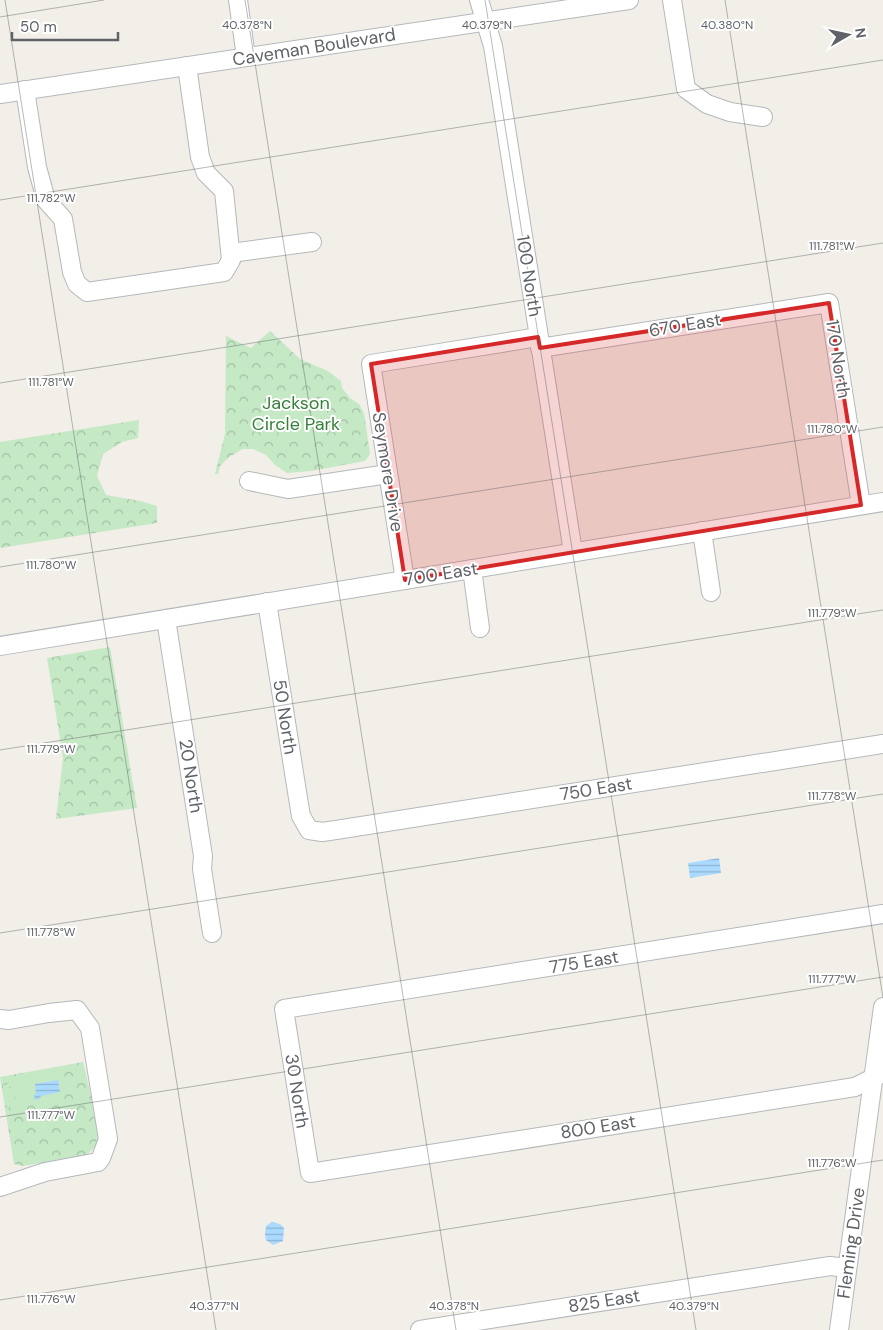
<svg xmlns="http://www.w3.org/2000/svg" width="883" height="1330" viewBox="0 0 883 1330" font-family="'DM Sans',sans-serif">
<defs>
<pattern id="park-crowns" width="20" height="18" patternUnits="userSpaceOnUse" patternTransform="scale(1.25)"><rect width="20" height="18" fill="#c5e8c5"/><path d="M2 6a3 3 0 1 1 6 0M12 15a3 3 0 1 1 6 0" fill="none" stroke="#a3c0a4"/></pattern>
<pattern id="water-rules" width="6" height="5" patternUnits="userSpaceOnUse" patternTransform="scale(1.25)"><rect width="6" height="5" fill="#aadaff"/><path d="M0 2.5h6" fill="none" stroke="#8eb4d2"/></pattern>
</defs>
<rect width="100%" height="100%" fill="#f1efe8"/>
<g fill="url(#park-crowns)">
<polygon points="270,331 300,359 328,371 341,381 342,388 350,398 359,404 364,413 370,454 365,461 311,471 287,473 275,465 266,455 253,449 243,449 229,457 220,466 218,474 215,474 225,434 226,336 251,348"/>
<polygon points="139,420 138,438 122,442 103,454 97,476 106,495 140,501 157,506 157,523 0,548 0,442"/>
<polygon points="110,647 137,808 56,819 63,758 47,658"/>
<path d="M83,1062C88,1081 92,1100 95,1120C97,1126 99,1133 97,1140C95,1150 88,1155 78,1157L22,1166L14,1164L0,1077Z"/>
</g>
<g fill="#c5e8c5">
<polygon points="308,403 312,435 279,439 276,408"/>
<polygon points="54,1069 64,1076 67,1092 61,1099 7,1108 6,1104 16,1102 13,1086 3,1088 3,1085 13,1083 20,1074"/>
</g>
<g fill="url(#water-rules)">
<polygon points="719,858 721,873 690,878 688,863"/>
<polygon points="58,1080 60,1092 41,1096 39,1099 35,1100 34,1095 36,1093 35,1084"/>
<polygon points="272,1222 280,1224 284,1228 283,1241 273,1245 266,1240 265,1234 266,1226"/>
</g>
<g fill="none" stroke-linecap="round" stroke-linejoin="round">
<g stroke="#b5b8bc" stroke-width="20">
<g id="minor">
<polyline points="238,0 246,57"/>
<polyline points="479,0 493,46 573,552"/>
<polyline points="672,0 686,89 707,104 730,112 763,117"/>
<polyline points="25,90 37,167 46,200 63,219 72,272 77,284 87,292 224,272 231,260 224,191 206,173 200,157 187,66"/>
<polyline points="0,94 629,0"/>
<polyline points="231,253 312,242"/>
<polyline points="540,348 829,303 861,505"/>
<polyline points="249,481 288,489 388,474"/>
<polyline points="702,531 711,592"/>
<polyline points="472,569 480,628"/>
<polyline points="405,580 371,364 538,337"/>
<polyline points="267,602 298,798 301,816 309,830 322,832 336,830 883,744"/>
<polyline points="166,619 203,856 202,869 212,933"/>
<polyline points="0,646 883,502"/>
<polyline points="883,914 284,1009 310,1173 855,1087 883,1073"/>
<polyline points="0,1019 9,1020 49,1013 77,1010 90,1028 108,1139 101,1158 98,1162 45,1172 0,1187"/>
<polyline points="420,1330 830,1266 847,1268"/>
<polyline points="839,1330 883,1007"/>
</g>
</g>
<use href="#minor" stroke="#fff" stroke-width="18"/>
</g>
<path fill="#d62828" fill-opacity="0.2" stroke="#d62828" stroke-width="4" stroke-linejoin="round" d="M829,303L861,505L405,580L371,364L538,337L540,348Z"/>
<path fill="none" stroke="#5f6368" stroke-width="1" stroke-opacity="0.45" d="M5,0L216,1330M245,0L456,1330M485,0L696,1330M725,0L883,998M0,17L104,0M0,200L883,60M0,383L883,243M0,567L883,427M0,750L883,610M0,933L883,794M0,1117L883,977M0,1300L883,1160"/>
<g text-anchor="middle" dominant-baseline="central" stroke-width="4" stroke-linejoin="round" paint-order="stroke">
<g font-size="18" fill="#5f6368" stroke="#fff">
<text transform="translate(314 47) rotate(-9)">Caveman Boulevard</text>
<text transform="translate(529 276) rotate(81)">100 North</text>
<text transform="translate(685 325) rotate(-9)">670 East</text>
<text transform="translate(838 359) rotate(81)">170 North</text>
<text transform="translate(388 472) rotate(81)">Seymore Drive</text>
<text transform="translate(441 574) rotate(-9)">700 East</text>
<text transform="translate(285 717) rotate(81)">50 North</text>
<text transform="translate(191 776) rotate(81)">20 North</text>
<text transform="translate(596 789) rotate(-9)">750 East</text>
<text transform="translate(584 962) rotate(-9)">775 East</text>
<text transform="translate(297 1091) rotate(81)">30 North</text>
<text transform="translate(598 1127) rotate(-9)">800 East</text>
<text transform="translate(851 1243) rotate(-82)">Fleming Drive</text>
<text transform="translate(604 1301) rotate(-9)">825 East</text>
</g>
<g font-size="18" fill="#348238" stroke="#fff">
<text x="296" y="403">Jackson<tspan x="296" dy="21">Circle Park</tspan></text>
</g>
</g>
<g font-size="12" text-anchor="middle" fill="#5f6368" stroke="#fff" stroke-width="4" stroke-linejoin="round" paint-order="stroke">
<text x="247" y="29">40.378°N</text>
<text x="487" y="29">40.379°N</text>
<text x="727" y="29">40.380°N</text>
<text x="51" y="202">111.782°W</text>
<text x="832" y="250">111.781°W</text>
<text x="51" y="386">111.781°W</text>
<text x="832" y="433">111.780°W</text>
<text x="51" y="569">111.780°W</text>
<text x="832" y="617">111.779°W</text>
<text x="51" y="753">111.779°W</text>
<text x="832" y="800">111.778°W</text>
<text x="51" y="936">111.778°W</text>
<text x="832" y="983">111.777°W</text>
<text x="51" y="1119">111.777°W</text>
<text x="832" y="1167">111.776°W</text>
<text x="51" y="1303">111.776°W</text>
<text x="214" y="1310">40.377°N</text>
<text x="454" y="1310">40.378°N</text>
<text x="694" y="1310">40.379°N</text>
</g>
<g transform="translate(848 35) rotate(81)" stroke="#ffffff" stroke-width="4" paint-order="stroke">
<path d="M0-4L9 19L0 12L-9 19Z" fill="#5f6368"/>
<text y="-8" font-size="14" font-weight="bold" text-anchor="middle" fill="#5f6368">N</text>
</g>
<path d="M12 32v8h106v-8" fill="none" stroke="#5f6368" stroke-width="2.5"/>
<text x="20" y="32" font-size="15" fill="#5f6368" stroke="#ffffff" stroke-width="4" paint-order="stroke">50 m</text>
</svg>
